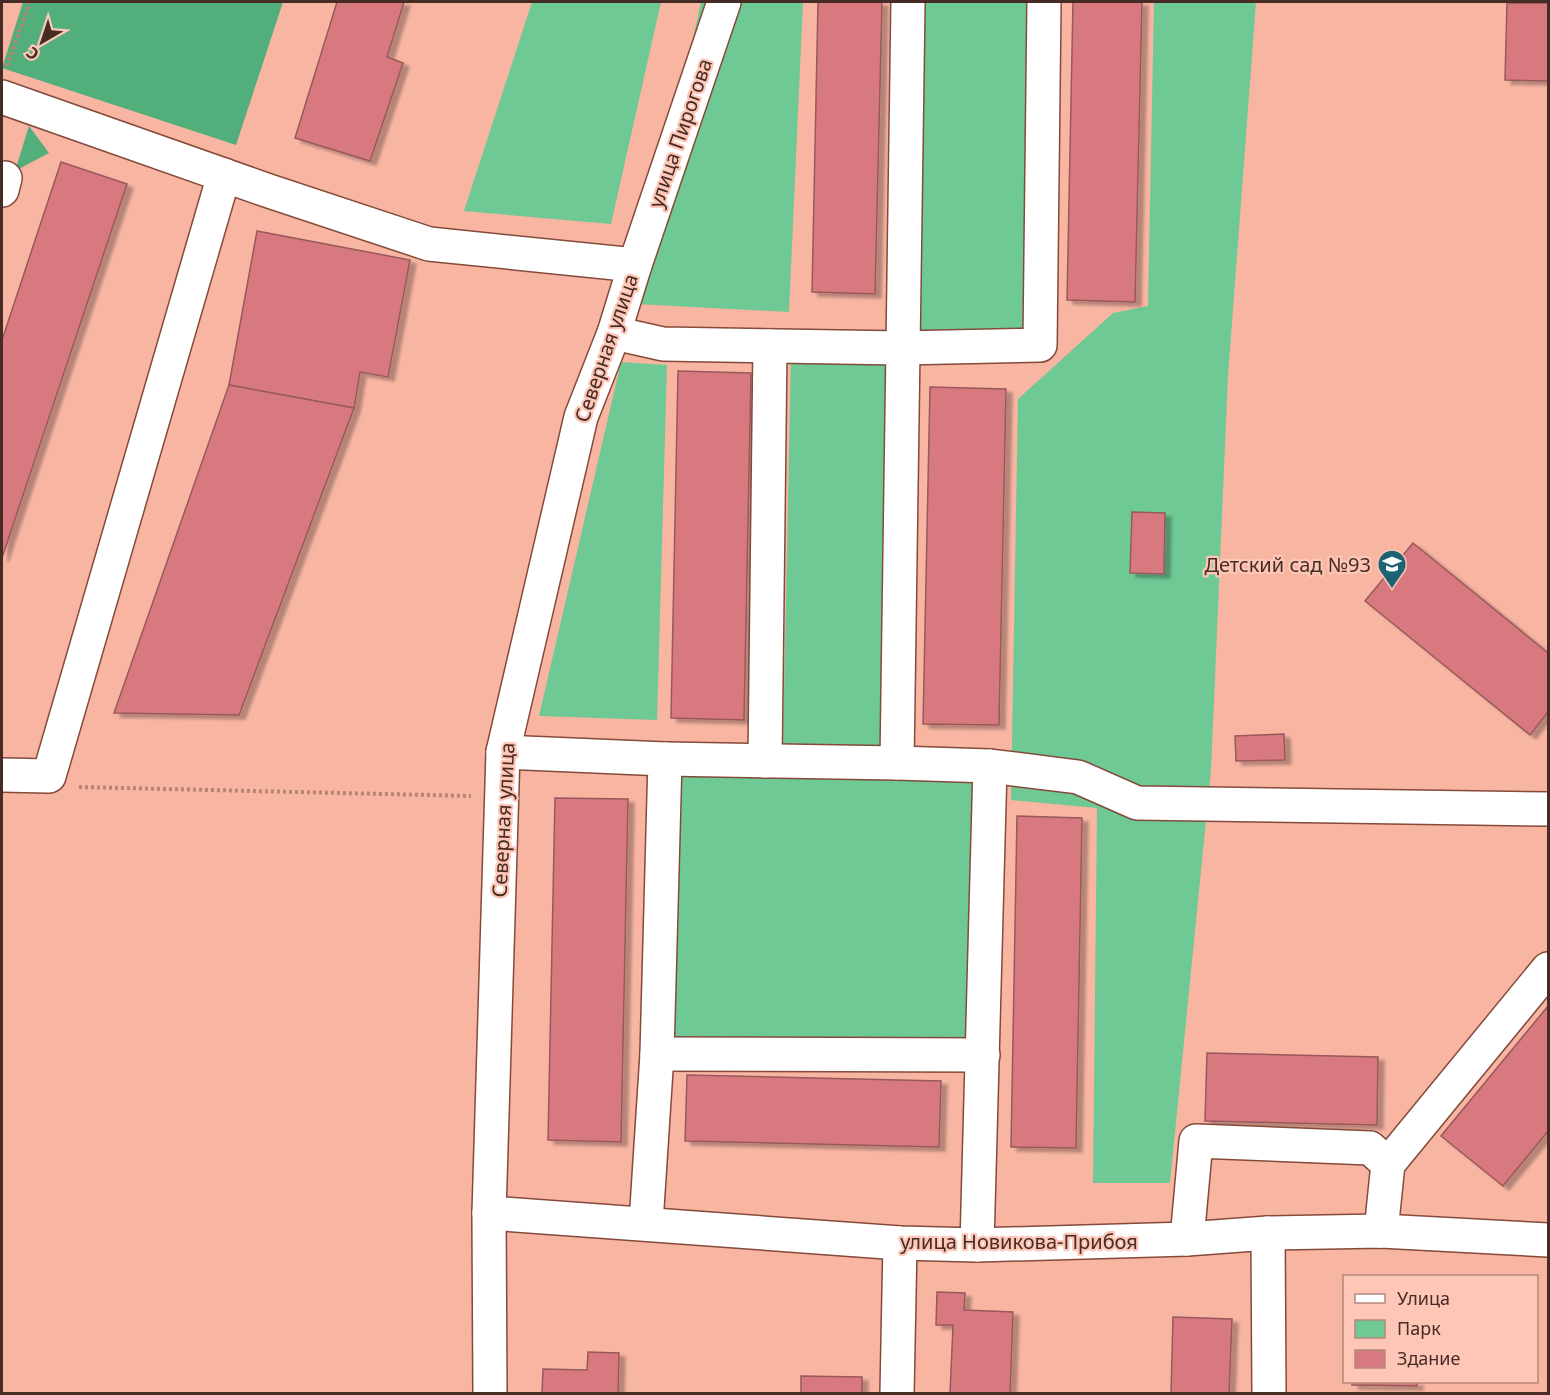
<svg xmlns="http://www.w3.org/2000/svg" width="1550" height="1395" viewBox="0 0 1550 1395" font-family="'Noto Sans',sans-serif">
<defs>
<filter id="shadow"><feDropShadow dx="6" dy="4" stdDeviation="1.5" flood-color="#0004"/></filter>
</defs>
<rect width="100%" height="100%" fill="#f8b5a2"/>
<g fill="#6fc994">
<polygon points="532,2 661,2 611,224 464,211"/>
<polygon points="701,2 803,2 789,312 636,304"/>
<polygon points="918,2 1031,2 1028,335 916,336"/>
<polygon points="1154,2 1256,2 1228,376 1211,770 1170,1183 1093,1183 1097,808 1011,800 1018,399 1113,313 1148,306"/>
<polygon points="791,356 889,360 884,749 783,748"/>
<polygon points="621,362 667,365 657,720 539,716"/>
<polygon points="678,774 976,780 969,1041 672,1041"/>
</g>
<g fill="#52ae7a">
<polygon points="23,2 283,2 236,145 2,68"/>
<polygon points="29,126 49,153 15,171"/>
</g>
<g fill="#d87980" stroke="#98595c" stroke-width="1.5" filter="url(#shadow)">
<polygon points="337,2 404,2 387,57 403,63 370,161 295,138"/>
<polygon points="818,2 882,2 875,294 812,292"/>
<polygon points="1073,2 1142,2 1135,302 1067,300"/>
<polygon points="1507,3 1548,3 1548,81 1505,80"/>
<polygon points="61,162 127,184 2,558 2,340"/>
<polygon points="257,231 410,260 388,377 360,372 354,408 229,385"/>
<polygon points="678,371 751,373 744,720 671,718"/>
<polygon points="229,385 354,408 239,715 114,713"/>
<polygon points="930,387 1006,389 999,725 923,724"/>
<polygon points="1132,512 1165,513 1164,574 1130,573"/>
<polygon points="1413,543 1548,653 1548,712 1530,735 1365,601"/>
<polygon points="1284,734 1285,760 1236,761 1235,736"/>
<polygon points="555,798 628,799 621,1142 548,1140"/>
<polygon points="1017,816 1082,818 1076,1148 1011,1147"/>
<polygon points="1548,1006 1548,1131 1503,1186 1441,1136"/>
<polygon points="1207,1053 1378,1057 1377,1125 1205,1121"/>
<polygon points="687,1075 941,1081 939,1147 685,1141"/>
<polygon points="937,1292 965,1293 964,1310 1013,1312 1010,1394 950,1394 953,1325 936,1325"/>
<polygon points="1173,1317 1232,1319 1229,1394 1171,1394"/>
<polygon points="588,1352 619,1353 618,1394 542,1394 543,1369 587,1370"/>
<polygon points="801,1376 862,1377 862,1394 801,1394"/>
<polygon points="1352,1382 1417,1382 1417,1386 1352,1385"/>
</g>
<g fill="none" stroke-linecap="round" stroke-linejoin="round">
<g stroke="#844a3a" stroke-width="36">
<g id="minor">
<polyline points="2,97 269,191 429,244 635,265"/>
<polyline points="2,190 5,178"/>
<polyline points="614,333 663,344 902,348 1040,345 1044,2"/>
<polyline points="503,752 665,759 657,1054 646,1223"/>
<polyline points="665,759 897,763 908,2"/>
<polyline points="765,761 770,346"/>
<polyline points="897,763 990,766 977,1245"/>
<polyline points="990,766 1078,777 1137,803 1548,809"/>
<polyline points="2,775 49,776 224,175"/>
<polyline points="657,1054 983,1055"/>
<polyline points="489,1213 900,1243 977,1245 1187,1239 1268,1233 1381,1231 1548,1240"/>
<polyline points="1381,1231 1388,1164 1548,969"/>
<polyline points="1268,1233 1269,1394"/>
<polyline points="1187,1239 1196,1141 1370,1148 1388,1164"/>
<polyline points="490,1394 489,1213 503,752 581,417 614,333 635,265 724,2"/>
<polyline points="897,1394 900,1243"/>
</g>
</g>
<g stroke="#b98476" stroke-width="4" stroke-dasharray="3 3" stroke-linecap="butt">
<polyline points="7,66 30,2"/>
<polyline points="79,787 471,796"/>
</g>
<use href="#minor" stroke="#fff" stroke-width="33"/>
</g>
<defs>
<g id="school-pin" transform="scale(1.5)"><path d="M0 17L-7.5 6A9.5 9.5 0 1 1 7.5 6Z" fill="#1c6373" stroke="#fdc6b6"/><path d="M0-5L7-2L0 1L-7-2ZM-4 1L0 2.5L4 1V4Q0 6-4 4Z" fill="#fff"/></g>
</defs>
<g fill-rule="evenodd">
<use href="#school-pin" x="1392" y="564"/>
</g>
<g text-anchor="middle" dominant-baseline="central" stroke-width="4.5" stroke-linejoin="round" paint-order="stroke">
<g font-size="20" fill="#472c25" stroke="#fdc6b6">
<text transform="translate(680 133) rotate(-71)">улица Пирогова</text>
<text transform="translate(606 348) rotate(-71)">Северная улица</text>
<text transform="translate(503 820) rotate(-87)">Северная улица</text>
<text x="1019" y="1241">улица Новикова-Прибоя</text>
</g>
<g font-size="20" fill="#472c25" stroke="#fdc6b6" text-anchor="end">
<text x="1371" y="564">Детский сад №93</text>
</g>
</g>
<rect width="1550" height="1395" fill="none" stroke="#472c25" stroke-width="6"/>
<rect x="1343" y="1275" width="195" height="108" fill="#fdc6b6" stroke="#b4887c" stroke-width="1.5"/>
<rect x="1355" y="1294" width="30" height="9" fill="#ffffff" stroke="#b4887c" stroke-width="1.5"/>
<text x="1397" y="1305" font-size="18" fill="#472c25">Улица</text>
<rect x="1355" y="1320" width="30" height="18" fill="#6fc994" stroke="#b4887c" stroke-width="1.5"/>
<text x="1397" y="1335" font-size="18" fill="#472c25">Парк</text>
<rect x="1355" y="1350" width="30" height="18" fill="#d87980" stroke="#b4887c" stroke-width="1.5"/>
<text x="1397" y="1365" font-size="18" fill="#472c25">Здание</text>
<g transform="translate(42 42) rotate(219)" stroke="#fdc6b6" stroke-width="4.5" paint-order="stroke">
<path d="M0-4.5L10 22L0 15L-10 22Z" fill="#472c25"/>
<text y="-9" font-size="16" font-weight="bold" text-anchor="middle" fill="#472c25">С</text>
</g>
</svg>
